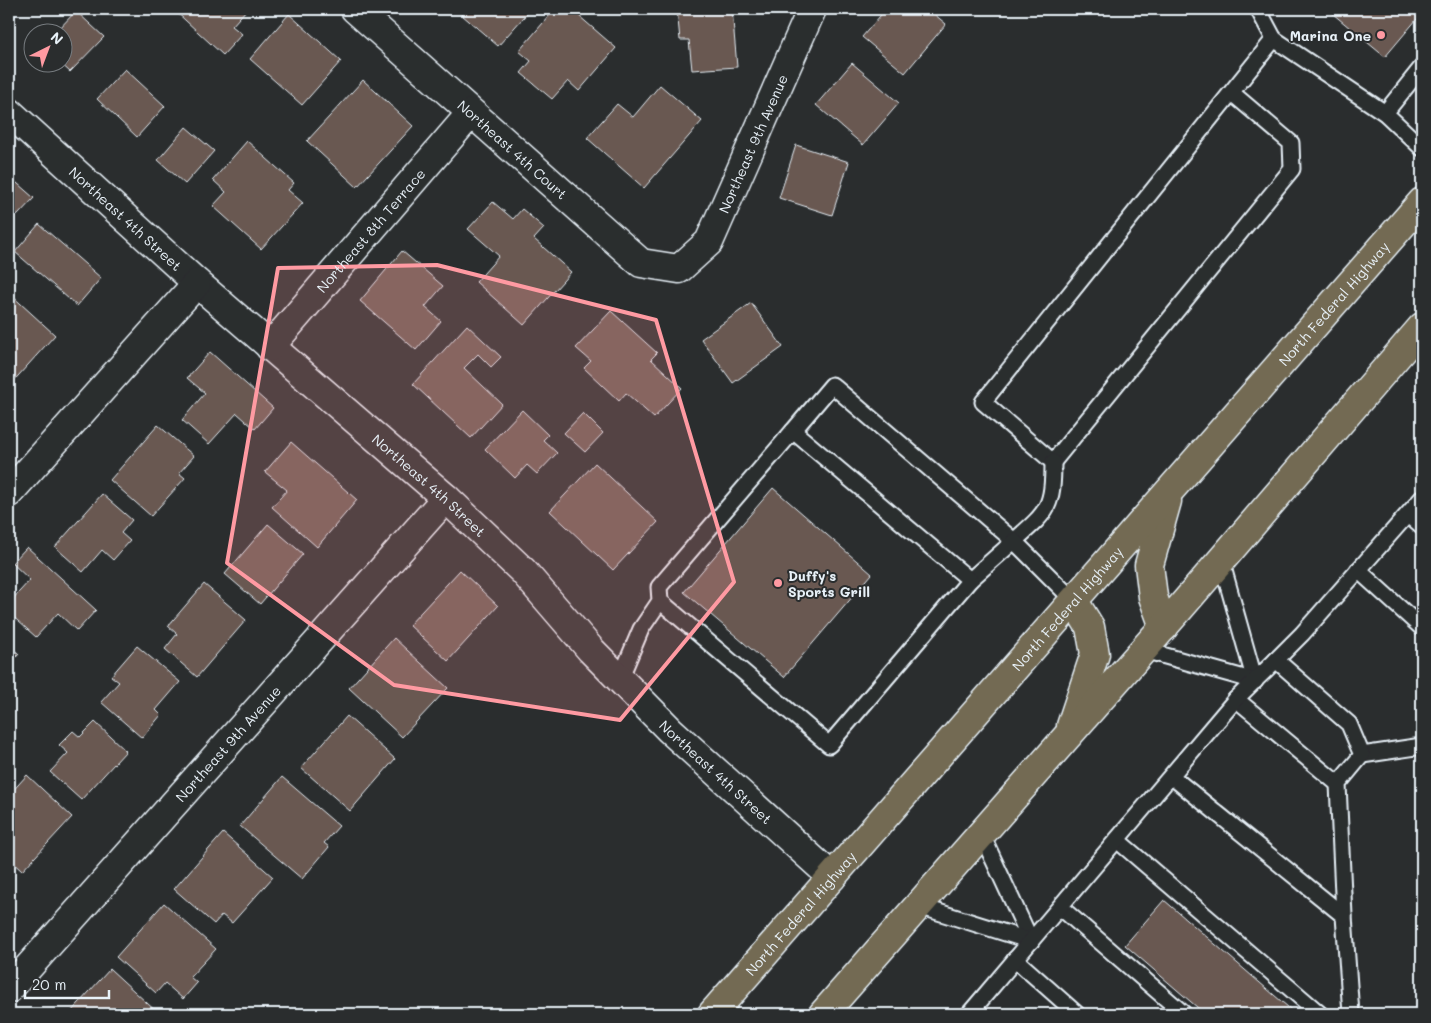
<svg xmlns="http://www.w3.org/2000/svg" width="1431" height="1023" viewBox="0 0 1431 1023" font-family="Mali,sans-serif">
<rect width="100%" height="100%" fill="#2a2d2e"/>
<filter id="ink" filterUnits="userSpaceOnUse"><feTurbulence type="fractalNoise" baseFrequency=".02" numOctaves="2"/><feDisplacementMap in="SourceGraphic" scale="10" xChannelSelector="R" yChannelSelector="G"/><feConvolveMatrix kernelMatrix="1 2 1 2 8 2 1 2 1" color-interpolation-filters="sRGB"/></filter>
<g filter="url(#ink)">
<g fill="#695851" stroke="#e8f1f8">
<polygon points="173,9 247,9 232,26 242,34 223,55"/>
<polygon points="455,9 531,9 498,46"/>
<polygon points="555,9 571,9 616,48 579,91 568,81 552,99 521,73 531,61 519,51"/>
<polygon points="677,9 732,9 737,67 692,70 689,40 680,40"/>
<polygon points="886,9 928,9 946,24 905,73 862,37"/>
<polygon points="1327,9 1422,9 1422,13 1385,57"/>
<polygon points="76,11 104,37 70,72 59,62 62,62 62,32 56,32"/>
<polygon points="289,14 341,61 302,105 250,59"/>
<polygon points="852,63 899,103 863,145 816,105"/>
<polygon points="125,69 165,106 137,137 97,99"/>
<polygon points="363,80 413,126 357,187 307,141"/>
<polygon points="660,85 702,121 644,188 587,138 617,104 633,117"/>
<polygon points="186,127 214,151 185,184 158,160"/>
<polygon points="247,141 294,183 288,190 303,203 261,249 213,206 226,192 213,180"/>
<polygon points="796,145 849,162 832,215 779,198"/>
<polygon points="9,176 34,198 18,215 9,207"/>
<polygon points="493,202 513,219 522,209 544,228 534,239 571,272 524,325 476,282 499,256 468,229"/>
<polygon points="39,224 101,278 77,306 15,252"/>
<polygon points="402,251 443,286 425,307 441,321 416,350 360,301"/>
<polygon points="9,293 55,335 9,386"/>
<polygon points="751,303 783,347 733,383 701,339"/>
<polygon points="611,311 657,353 651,359 682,388 654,418 626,393 619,401 584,368 591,361 576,348"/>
<polygon points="467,325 501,357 491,367 478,354 464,368 502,404 471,438 413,384"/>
<polygon points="210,352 273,408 255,429 237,413 209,444 182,420 205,393 187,378"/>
<polygon points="522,410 548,435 543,440 557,453 537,474 527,465 515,478 485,449"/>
<polygon points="583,413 603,433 585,452 564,433"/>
<polygon points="158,425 194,456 179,473 185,478 151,516 110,480"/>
<polygon points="291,442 357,500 317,547 272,507 287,490 265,472"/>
<polygon points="595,463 658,522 613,570 550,511"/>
<polygon points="773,488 872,574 784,677 684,592"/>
<polygon points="102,494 132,520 121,533 130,541 113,560 102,550 83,572 55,547"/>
<polygon points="268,524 303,554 260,604 225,574"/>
<polygon points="27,547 96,610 77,631 58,613 36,637 9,613 9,603 30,580 12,563"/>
<polygon points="460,570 498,606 448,661 409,625"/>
<polygon points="204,584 246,620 197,677 165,649 177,634 168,626"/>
<polygon points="1422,600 1422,615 1415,608"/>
<polygon points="394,638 448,688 402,737 349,688"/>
<polygon points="9,645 19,654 9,665"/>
<polygon points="137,646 180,682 156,710 161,715 142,738 101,702 119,682 111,676"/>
<polygon points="347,716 395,759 350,811 301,768"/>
<polygon points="95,722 126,751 81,800 50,772 68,753 59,745 73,731 80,737"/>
<polygon points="27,775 72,817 22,871 9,859 9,795"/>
<polygon points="282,777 339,826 324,843 329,847 302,879 240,826"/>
<polygon points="223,833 273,877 232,923 222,915 214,924 174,889"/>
<polygon points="1164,900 1296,1014 1205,1014 1125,945"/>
<polygon points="164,903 216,949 190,977 197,983 183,999 165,983 156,993 116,957"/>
<polygon points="110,969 159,1014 69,1014"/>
</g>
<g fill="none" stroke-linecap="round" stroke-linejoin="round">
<g stroke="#e8f1f8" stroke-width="19">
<g id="lane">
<polyline points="1258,9 1274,39"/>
<polyline points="1232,93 1291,143 1292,169 1053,462 983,402 1274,39 1385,113 1422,148"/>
<polyline points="1385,113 1422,67"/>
<path d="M793,431L832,385L1014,541C1048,511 1053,508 1053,462"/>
<polyline points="1408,515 1422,527"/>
<polyline points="1221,560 1255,681"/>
<polyline points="1358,570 1422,628"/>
<polyline points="970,580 1014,541 1074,601"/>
<polyline points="1144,650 1255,681"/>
<polyline points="1276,660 1302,634 1422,498"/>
<polyline points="620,679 641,629 660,601 829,745 970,580 793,431 659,587 660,601"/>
<polyline points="1236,699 1338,784"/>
<polyline points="1362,755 1422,746"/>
<polyline points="982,835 1031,941"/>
<polyline points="1117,840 1320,1014"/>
<polyline points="919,906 1031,941"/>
<polyline points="1060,907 1184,1014"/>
<polyline points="1344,916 1351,1014"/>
<polyline points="1015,959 1077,1014"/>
<polyline points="969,1014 1236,699 1276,660 1349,724 1362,755 1338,784 1344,916 1171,776"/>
</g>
</g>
<g stroke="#e8f1f8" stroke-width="31">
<g id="street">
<path id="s1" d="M355,9L641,263L679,269L709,242L812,9"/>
<path id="s2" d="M9,112L197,283L446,498L523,571L591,650L670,730L832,877"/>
<path id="s3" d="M270,347L471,113"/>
<polyline points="9,493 197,283"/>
<path id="s4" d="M9,989L446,498"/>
</g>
</g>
<g stroke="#e8f1f8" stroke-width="31">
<g id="primary">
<polyline points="1164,627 1153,597 1149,565 1167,501"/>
<polyline points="1071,726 1095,654 1090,627 1074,601"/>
<path id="s5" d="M712,1014L1422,202"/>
<polyline points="823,1014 1181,607 1422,327"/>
</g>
</g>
<use href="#lane" stroke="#2a2d2e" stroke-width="15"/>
<use href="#street" stroke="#2a2d2e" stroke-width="28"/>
<use href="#primary" stroke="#736b52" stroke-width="28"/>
</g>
</g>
<path fill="#ff9aa2" fill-opacity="0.2" stroke="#ff9aa2" stroke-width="4" stroke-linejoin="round" d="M437,265L656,320L734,582L620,720L394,685L227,563L278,268Z"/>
<g fill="#ff9aa2" stroke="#2a2d2e" stroke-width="2">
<circle cx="1381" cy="35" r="5"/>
<circle cx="778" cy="583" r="5"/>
</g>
<g text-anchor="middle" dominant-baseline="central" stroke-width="4" stroke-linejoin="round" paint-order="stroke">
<g font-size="14" font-weight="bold" fill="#e8f1f8" stroke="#2a2d2e" text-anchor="end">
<text x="1371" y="35">Marina One</text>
<text x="788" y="575" text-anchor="start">Duffy's<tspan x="788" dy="16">Sports Grill</tspan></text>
</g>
<g font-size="14" fill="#e8f1f8" stroke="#2a2d2e">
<text stroke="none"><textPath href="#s1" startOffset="569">Northeast 9th Avenue</textPath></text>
<text stroke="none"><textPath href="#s1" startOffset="211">Northeast 4th Court</textPath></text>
<text stroke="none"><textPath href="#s2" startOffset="158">Northeast 4th Street</textPath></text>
<text stroke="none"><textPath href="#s3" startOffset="154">Northeast 8th Terrace</textPath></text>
<text stroke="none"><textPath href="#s5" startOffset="944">North Federal Highway</textPath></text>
<text stroke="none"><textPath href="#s2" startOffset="562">Northeast 4th Street</textPath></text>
<text stroke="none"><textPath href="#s5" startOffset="539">North Federal Highway</textPath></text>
<text stroke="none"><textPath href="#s4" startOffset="329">Northeast 9th Avenue</textPath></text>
<text stroke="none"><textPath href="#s2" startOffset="968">Northeast 4th Street</textPath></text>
<text stroke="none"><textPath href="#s5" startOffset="134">North Federal Highway</textPath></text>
</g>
</g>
<rect width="1431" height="1023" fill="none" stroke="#2a2d2e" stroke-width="30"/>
<rect x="15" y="15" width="1401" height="993" fill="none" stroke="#e8f1f8" stroke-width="2" filter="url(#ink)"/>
<g transform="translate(48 48) rotate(42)"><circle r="24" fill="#2a2d2e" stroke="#767b7f"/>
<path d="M0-4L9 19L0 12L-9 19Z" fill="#ff9aa2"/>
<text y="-8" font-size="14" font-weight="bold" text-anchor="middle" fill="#e8f1f8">N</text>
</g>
<path d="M25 990v8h84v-8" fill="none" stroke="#e8f1f8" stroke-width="2.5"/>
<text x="32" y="990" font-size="15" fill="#e8f1f8" stroke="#2a2d2e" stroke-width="4" paint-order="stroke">20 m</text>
</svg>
